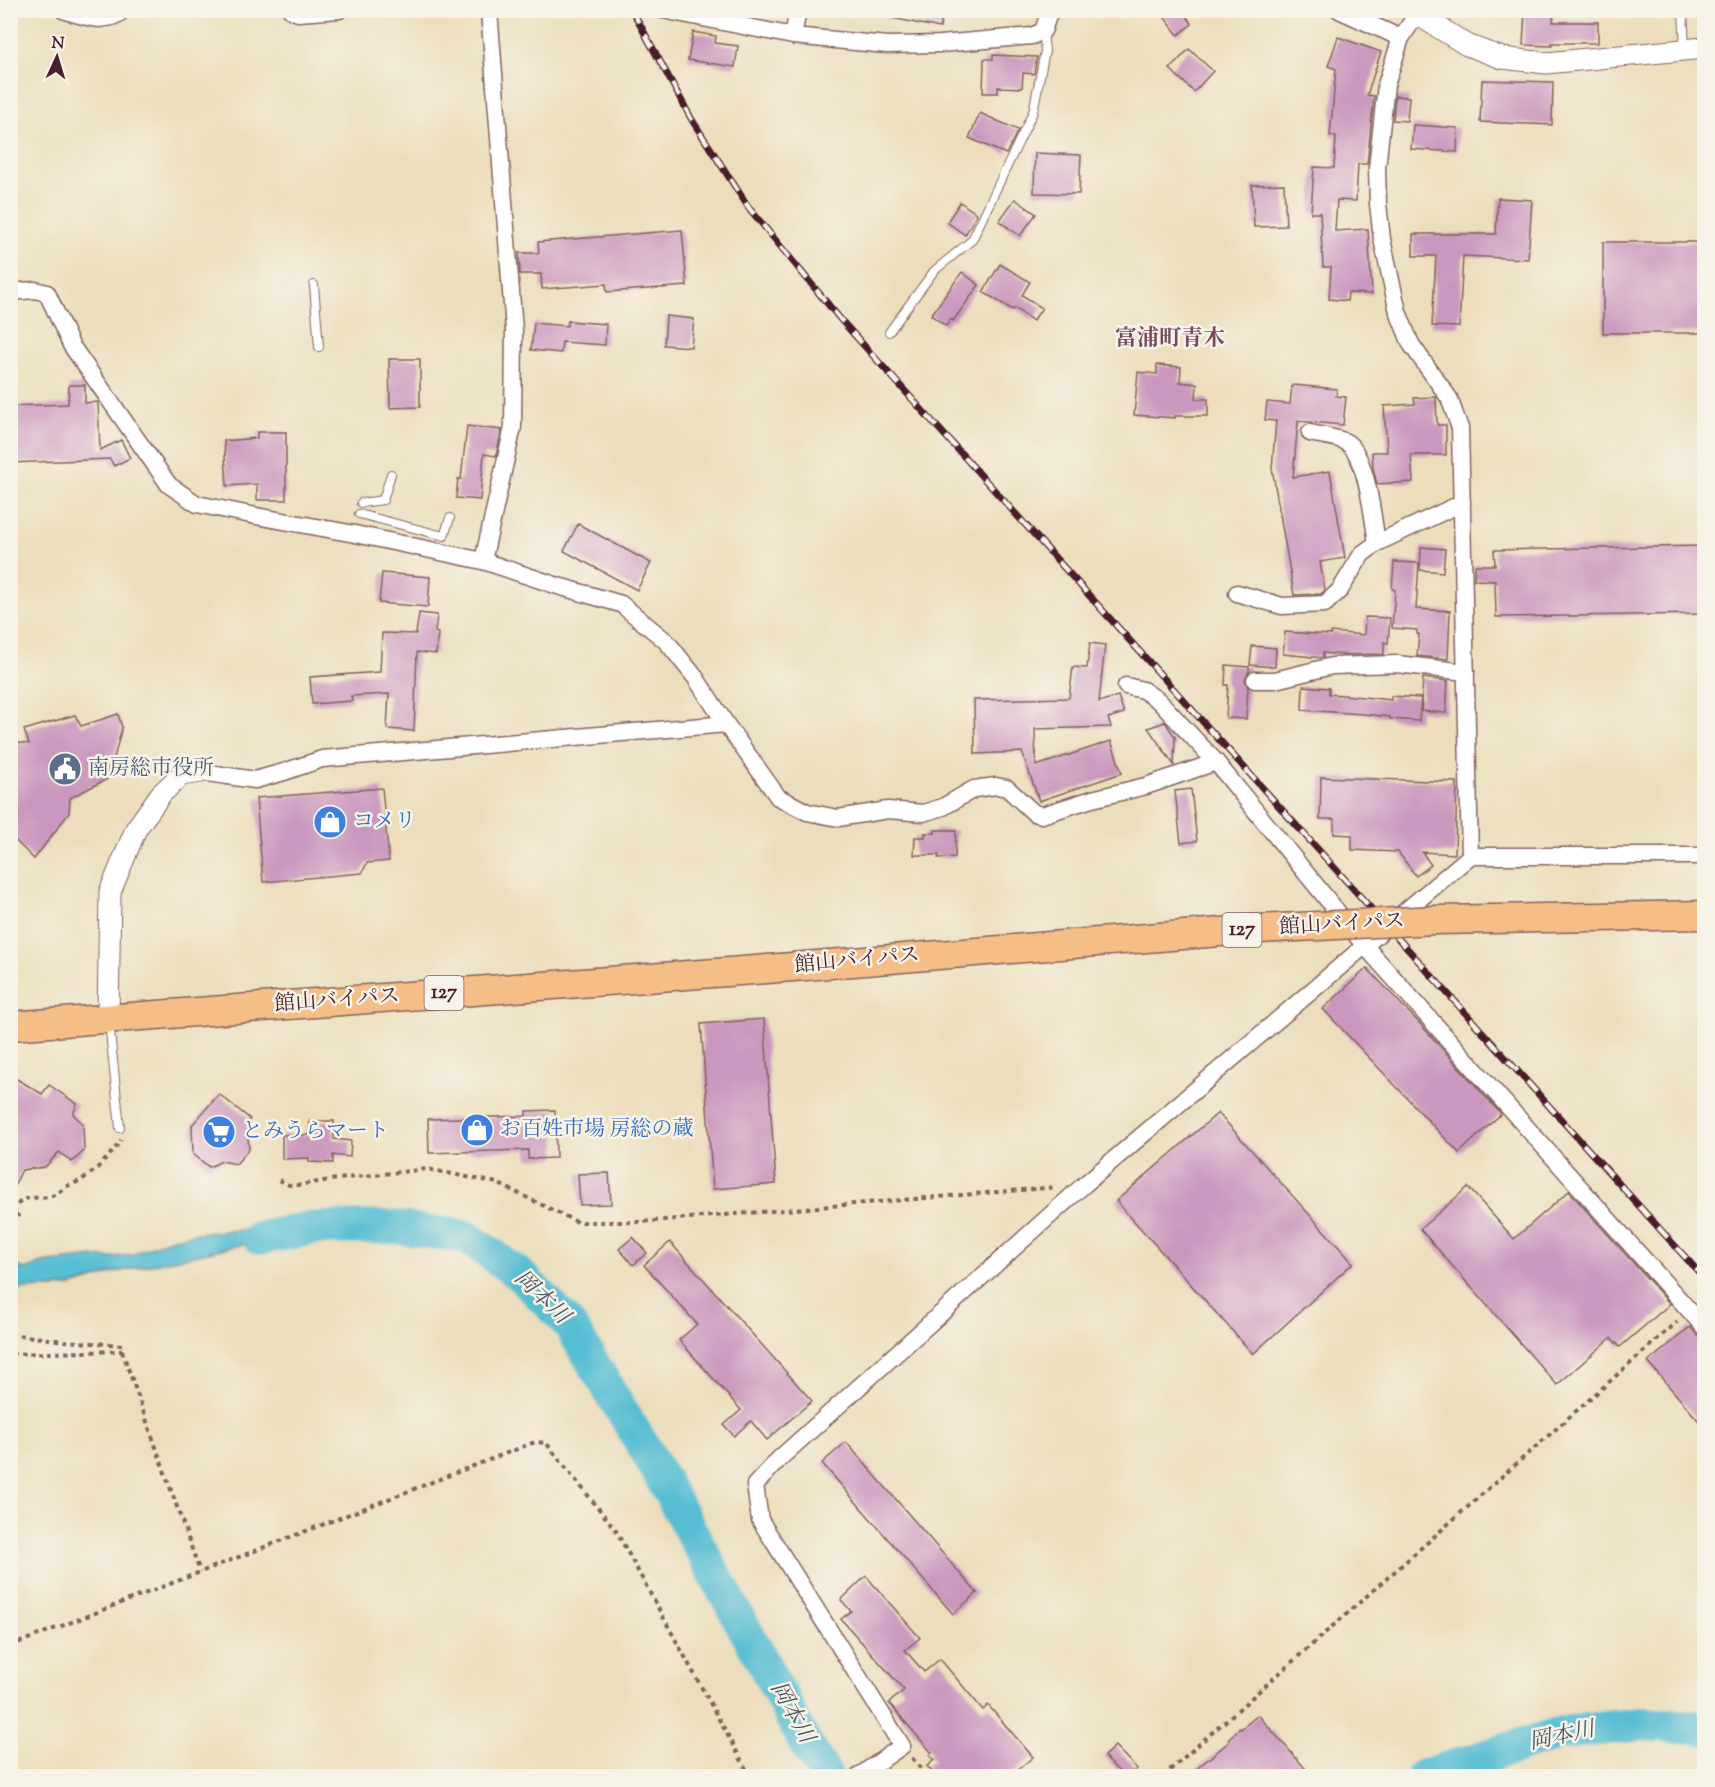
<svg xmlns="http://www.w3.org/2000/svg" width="1715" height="1787" viewBox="0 0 1715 1787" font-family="'Sorts Mill Goudy','Noto Serif JP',serif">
<rect width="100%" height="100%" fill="#f7f3e8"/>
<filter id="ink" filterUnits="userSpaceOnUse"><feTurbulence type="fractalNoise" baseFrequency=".0167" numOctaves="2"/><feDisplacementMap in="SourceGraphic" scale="12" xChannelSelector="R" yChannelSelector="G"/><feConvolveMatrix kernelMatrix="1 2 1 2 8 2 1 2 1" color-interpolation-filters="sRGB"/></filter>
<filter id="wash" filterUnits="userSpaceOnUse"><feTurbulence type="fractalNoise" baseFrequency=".008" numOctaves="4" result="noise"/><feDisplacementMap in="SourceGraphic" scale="24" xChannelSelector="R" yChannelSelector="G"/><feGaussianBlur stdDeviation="1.35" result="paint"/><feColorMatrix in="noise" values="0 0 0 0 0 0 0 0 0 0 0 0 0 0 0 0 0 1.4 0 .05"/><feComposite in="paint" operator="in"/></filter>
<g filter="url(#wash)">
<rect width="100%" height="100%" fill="#ecdebc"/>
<polygon fill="#56bdd3" stroke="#506e7f" stroke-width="1.5" points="308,1228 286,1238 235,1246 117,1272 69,1287 21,1289 11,1301 11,1263 26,1270 42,1263 94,1257 110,1258 134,1254 169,1239 198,1233 258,1229"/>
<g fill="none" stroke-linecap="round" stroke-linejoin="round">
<g stroke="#56bdd3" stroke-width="34">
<polyline points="259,1238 314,1228 393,1227 467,1237 520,1275 569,1324 650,1457 763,1662 805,1743 826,1776"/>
<polyline points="1423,1776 1561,1733 1643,1724 1695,1727 1704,1730"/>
</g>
</g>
<g id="blocks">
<g fill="#ca98be">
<polygon points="888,10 944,10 940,28 887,17"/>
<polygon points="1159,10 1182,10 1192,24 1178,35"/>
<polygon points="1525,10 1554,10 1553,22 1598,22 1598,43 1552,43 1552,46 1523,45"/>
<polygon points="693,32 716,36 715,43 738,46 735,67 688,60"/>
<polygon points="1338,37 1381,52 1367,95 1374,96 1367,164 1358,164 1356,201 1337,200 1335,231 1368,229 1372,294 1348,293 1347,301 1329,299 1331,267 1323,267 1320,213 1311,213 1314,167 1334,168 1336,136 1330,136 1336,69 1328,66"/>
<polygon points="1189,49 1213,71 1194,92 1170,69"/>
<polygon points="993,55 1037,57 1034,74 1023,73 1022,88 998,87 998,93 983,93 984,59 993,59"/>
<polygon points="1482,80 1553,82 1552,125 1480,122"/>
<polygon points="1395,96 1409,97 1407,121 1393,120"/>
<polygon points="980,113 1018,130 1006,154 969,138"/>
<polygon points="1413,125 1458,128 1457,152 1411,149"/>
<polygon points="1035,153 1081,155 1079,194 1034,193"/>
<polygon points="1284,184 1286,226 1254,227 1252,185"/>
<polygon points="1498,198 1532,200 1528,259 1463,256 1459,327 1432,326 1436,256 1413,256 1413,234 1496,234"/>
<polygon points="1015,199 1036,214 1020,236 999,221"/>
<polygon points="960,202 977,214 965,235 947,222"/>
<polygon points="682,230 687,286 607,292 606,284 542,289 541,274 520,274 519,253 539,253 538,242"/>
<rect x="1603" y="242" width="101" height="91"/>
<polygon points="1000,264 1030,282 1022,295 1042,308 1033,321 1015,308 1013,310 983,292"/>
<polygon points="962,272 979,285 953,321 951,319 946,326 931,315"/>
<polygon points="666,316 694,319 691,347 664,345"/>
<polygon points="568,321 606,324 605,345 562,342 561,353 531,350 534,323 567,326"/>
<polygon points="389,359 420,359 420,407 390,408"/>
<polygon points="1157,365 1181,367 1180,382 1197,384 1196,399 1208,399 1208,416 1175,416 1175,418 1134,415 1138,372 1157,374"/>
<polygon points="69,385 85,385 85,403 98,402 100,450 121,440 130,458 114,466 110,459 10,463 10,406 68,404"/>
<polygon points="1292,385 1337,389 1336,396 1346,397 1343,425 1298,421 1293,477 1330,471 1345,558 1320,562 1325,590 1321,594 1294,595 1272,468 1276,421 1265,420 1267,402 1290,404"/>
<polygon points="1436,397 1437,425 1446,425 1446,455 1411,455 1413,482 1377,484 1373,468 1372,452 1387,452 1384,406 1415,404 1414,398"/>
<polygon points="467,426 502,430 496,456 484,454 480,500 456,498 458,479 461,479"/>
<polygon points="257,432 286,432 286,500 257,500 257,484 227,486 224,441 257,438"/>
<polygon points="578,524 651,563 637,590 564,551"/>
<polygon points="1704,546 1704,614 1496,617 1495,581 1474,580 1475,565 1495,565 1494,550"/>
<polygon points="1421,547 1445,549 1443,572 1420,570"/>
<polygon points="1394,562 1419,563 1416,609 1450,611 1448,659 1417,656 1419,634 1417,634 1417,630 1392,628 1395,590 1392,589"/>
<polygon points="382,573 430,577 428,607 379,603"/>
<polygon points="419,613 437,615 435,632 438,633 436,654 417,652 414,731 387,729 389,694 351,696 352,701 312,704 310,677 380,672 382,633 416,634"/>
<polygon points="1365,617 1390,618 1388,643 1384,642 1384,654 1344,655 1323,653 1323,658 1283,654 1285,632 1331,635 1331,632 1364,635"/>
<polygon points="1090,643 1105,645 1099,702 1118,696 1124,713 1108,718 1111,727 1035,729 1036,766 1111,741 1122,773 1039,801 1022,752 975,754 974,700 1069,698 1073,667 1087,668"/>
<polygon points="1252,646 1276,648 1275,667 1250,665"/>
<polygon points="1226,665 1249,667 1249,672 1245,679 1248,688 1246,719 1226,718 1228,685 1225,685"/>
<polygon points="1423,678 1448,681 1446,713 1421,711"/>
<polygon points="1303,686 1329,688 1329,694 1354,696 1391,700 1391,696 1421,698 1419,721 1390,719 1390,717 1363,714 1302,710"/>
<polygon points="118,714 122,727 109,778 70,798 69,813 34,859 10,835 10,742 29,744 24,730 75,715 81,726"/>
<polygon points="1165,722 1175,737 1174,765 1148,728"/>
<polygon points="1321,777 1457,782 1455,854 1422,852 1431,865 1416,876 1398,852 1352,850 1352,835 1334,834 1334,819 1320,819"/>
<polygon points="382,788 389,861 367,863 362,873 263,882 256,798"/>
<polygon points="1191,789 1197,841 1181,843 1175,791"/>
<polygon points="935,830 956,830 955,857 938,858 939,855 914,855 915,837 925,837 925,833 935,833"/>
<polygon points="1367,968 1421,1025 1501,1114 1459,1153 1323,1009"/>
<polygon points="764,1019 776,1184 713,1189 701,1024"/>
<polygon points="10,1075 42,1094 49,1085 77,1104 73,1114 83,1124 84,1151 72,1162 59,1152 45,1167 22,1170 10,1194"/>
<polygon points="219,1094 250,1119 247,1124 249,1149 236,1164 222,1161 209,1167 193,1154 192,1125"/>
<polygon points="555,1110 556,1158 528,1159 528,1150 429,1153 428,1119 526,1116 526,1111"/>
<polygon points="1218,1113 1353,1263 1253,1354 1116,1201"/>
<polygon points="310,1121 334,1121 334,1139 351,1141 350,1157 333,1155 333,1163 309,1162 309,1158 282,1159 282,1135 309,1135"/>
<polygon points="609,1173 611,1204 580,1205 578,1174"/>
<polygon points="1468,1187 1514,1239 1569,1191 1670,1304 1620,1347 1611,1338 1557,1385 1420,1229"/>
<polygon points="633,1237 647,1253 633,1265 619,1249"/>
<polygon points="670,1242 812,1401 767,1440 751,1421 734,1436 724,1425 741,1410 679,1340 697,1324 644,1265"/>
<polygon points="1690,1327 1704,1342 1704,1427 1648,1362"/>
<polygon points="846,1442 977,1593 953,1614 822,1463"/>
<polygon points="866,1576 920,1638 905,1650 924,1672 940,1659 983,1710 988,1705 1033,1757 1010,1776 936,1776 927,1766 934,1760 929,1755 932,1753 889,1703 904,1690 841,1619 851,1611 841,1600"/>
<polygon points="1258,1715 1312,1776 1188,1776 1230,1741 1228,1739 1240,1728 1241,1729"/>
<polygon points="1115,1746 1137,1769 1128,1776 1123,1776 1104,1756"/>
</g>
</g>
</g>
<g filter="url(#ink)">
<use href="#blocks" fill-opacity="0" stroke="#83625e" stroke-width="1.5"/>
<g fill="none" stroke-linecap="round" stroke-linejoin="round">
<g stroke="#83625e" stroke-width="10">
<g id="service">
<polyline points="1683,10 1685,50"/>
<polyline points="314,285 319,347"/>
<polyline points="889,332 934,271 972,240 1033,112 1045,51 1043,31"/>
<polyline points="361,503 383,500 391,474"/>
<polyline points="359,514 444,536 450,518"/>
<polyline points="109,1022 120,1128"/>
</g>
</g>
<g stroke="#83625e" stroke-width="19">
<g id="minor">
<path d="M63,10C81,16 107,26 123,10"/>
<polyline points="291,10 298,13 339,10"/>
<polyline points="663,10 793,36 887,45 940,44 1032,36 1043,31 1050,10"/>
<polyline points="1339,10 1401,38"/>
<polyline points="1417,14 1401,38 1386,85 1377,168 1378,204 1382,239 1398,312 1411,344 1449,398 1460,428 1470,856"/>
<polyline points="793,36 798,10"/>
<polyline points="10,292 35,290 47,293 71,345 169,485 197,504 256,516 355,534 483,561 558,586 621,604 667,642 695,677 726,724 778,797 807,812 838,818 888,810 923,813 943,807 974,789 996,786 1007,788 1034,813 1042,815 1092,799 1146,786 1216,762"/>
<path d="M1310,433C1318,435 1340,438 1346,442C1367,454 1373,520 1377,543"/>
<polyline points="483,561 513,427 514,330 489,10"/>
<polyline points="1237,593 1282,606 1325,604 1340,590 1362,554 1377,543 1462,503"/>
<polyline points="1255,680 1275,680 1332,666 1397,664 1466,672"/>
<polyline points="1126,686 1143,690 1159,701 1216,762 1365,946 1704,1327"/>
<polyline points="201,772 255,780 284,772 322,759 726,724"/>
<polyline points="859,1776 902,1746 760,1520 755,1485 780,1458 1085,1184 1470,856 1704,856"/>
</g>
</g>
<g stroke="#83625e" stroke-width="23">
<g id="tertiary">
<polyline points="1415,10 1417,14 1467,45 1502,58 1546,63 1704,48"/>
<polyline points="108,1018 110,892 136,829 161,794 181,775 201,772"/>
</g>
</g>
<g stroke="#83625e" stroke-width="31">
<polyline id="trunk" points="10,1026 780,968"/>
</g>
<g stroke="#83625e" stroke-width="4" stroke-dasharray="4.5 4.5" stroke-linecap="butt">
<polyline points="279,1180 289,1185 299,1185 330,1180 427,1169 497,1183 577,1222 641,1222 1057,1187"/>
<path d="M12,1212C27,1188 36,1204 57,1194C60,1192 62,1190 64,1188C68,1185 73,1184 77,1182C95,1173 110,1156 121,1140"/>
<polyline points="10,1221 18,1216 11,1211"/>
<polyline points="10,1252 15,1252"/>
<polyline points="10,1334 64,1341 122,1345 122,1351 10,1354"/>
<polyline points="122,1351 200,1572"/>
<polyline points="10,1646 535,1442 546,1443 615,1529 750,1776"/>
<polyline points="912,1758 927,1776"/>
<polyline points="1163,1776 1677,1322"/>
</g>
<use href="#service" stroke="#fff" stroke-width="8"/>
<use href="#minor" stroke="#fff" stroke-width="16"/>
<use href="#tertiary" stroke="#fff" stroke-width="21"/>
<use href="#trunk" stroke="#f6be87" stroke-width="28"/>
<g stroke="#4a1f2b" stroke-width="7">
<polyline id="rail" points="632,10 692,120 749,208 841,320 1704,1278"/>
</g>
<use href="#rail" stroke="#f7f3e8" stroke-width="4.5" stroke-dasharray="14" stroke-linecap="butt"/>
<g stroke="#83625e" stroke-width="31" stroke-linecap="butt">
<polyline id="trunk-bridge" points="780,968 1257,929 1436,920 1704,915"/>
</g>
<use href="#trunk-bridge" stroke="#f6be87" stroke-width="28"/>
</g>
</g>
<defs>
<g id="civic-disc" transform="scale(1.725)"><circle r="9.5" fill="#5c6f8a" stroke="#f7f3e8"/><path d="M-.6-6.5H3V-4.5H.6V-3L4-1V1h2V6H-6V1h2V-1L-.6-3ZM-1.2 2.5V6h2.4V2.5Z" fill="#fff"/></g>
<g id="shop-disc" transform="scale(1.725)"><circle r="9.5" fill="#3f7fe0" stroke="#f7f3e8"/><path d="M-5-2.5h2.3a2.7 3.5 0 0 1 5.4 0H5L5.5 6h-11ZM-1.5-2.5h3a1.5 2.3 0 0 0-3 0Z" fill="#fff"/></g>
<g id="supermarket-disc" transform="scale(1.725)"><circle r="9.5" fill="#3f7fe0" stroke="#f7f3e8"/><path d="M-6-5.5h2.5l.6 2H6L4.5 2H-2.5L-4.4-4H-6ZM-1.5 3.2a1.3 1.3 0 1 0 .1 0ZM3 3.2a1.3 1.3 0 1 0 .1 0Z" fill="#fff"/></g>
</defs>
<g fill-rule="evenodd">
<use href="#civic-disc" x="65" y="769"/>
<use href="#shop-disc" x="330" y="822"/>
<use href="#shop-disc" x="477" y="1130"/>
<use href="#supermarket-disc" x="219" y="1132"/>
</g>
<g text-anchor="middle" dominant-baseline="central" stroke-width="5" stroke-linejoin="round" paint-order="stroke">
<g fill="#f7f3e8" stroke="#7e5f64" stroke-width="1.5">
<rect x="1222.5" y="913" width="39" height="34" rx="4.5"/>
<rect x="424.5" y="976" width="39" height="34" rx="4.5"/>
</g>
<g font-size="20" font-weight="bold" fill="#4a1f2b">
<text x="1242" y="930">127</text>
<text x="444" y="993">127</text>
</g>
<g font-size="21" fill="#4e5e75" stroke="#f7f3e8" text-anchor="start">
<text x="88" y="769">南房総市役所</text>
</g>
<g font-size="21" fill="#366cbe" stroke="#f7f3e8" text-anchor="start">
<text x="353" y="822">コメリ</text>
<text x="500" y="1130">お百姓市場 房総の蔵</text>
<text x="242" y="1132">とみうらマート</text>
</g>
<g font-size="21" fill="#4a1f2b" stroke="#f7f3e8">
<text transform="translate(1342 925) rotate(-3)">館山バイパス</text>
<text transform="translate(857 961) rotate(-5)">館山バイパス</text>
<text transform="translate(337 1001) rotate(-4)">館山バイパス</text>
</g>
<g font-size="22" font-weight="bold" fill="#77495e" stroke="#f7f3e8">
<text x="1170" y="340">富浦町青木</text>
</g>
<g font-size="22" font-style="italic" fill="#4e5666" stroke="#f7f3e8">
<text transform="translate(541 1298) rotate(44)">岡本川</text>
<text transform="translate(791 1713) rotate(61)">岡本川</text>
<text transform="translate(1562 1737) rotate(-12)">岡本川</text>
</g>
</g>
<rect width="1715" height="1787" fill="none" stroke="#f7f3e8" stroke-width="36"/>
<g transform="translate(57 57) rotate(4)" stroke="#f7f3e8" stroke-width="4.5" paint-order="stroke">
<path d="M0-4.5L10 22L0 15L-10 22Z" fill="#4a1f2b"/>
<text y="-9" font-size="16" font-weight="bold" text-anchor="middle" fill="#4a1f2b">N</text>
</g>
</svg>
